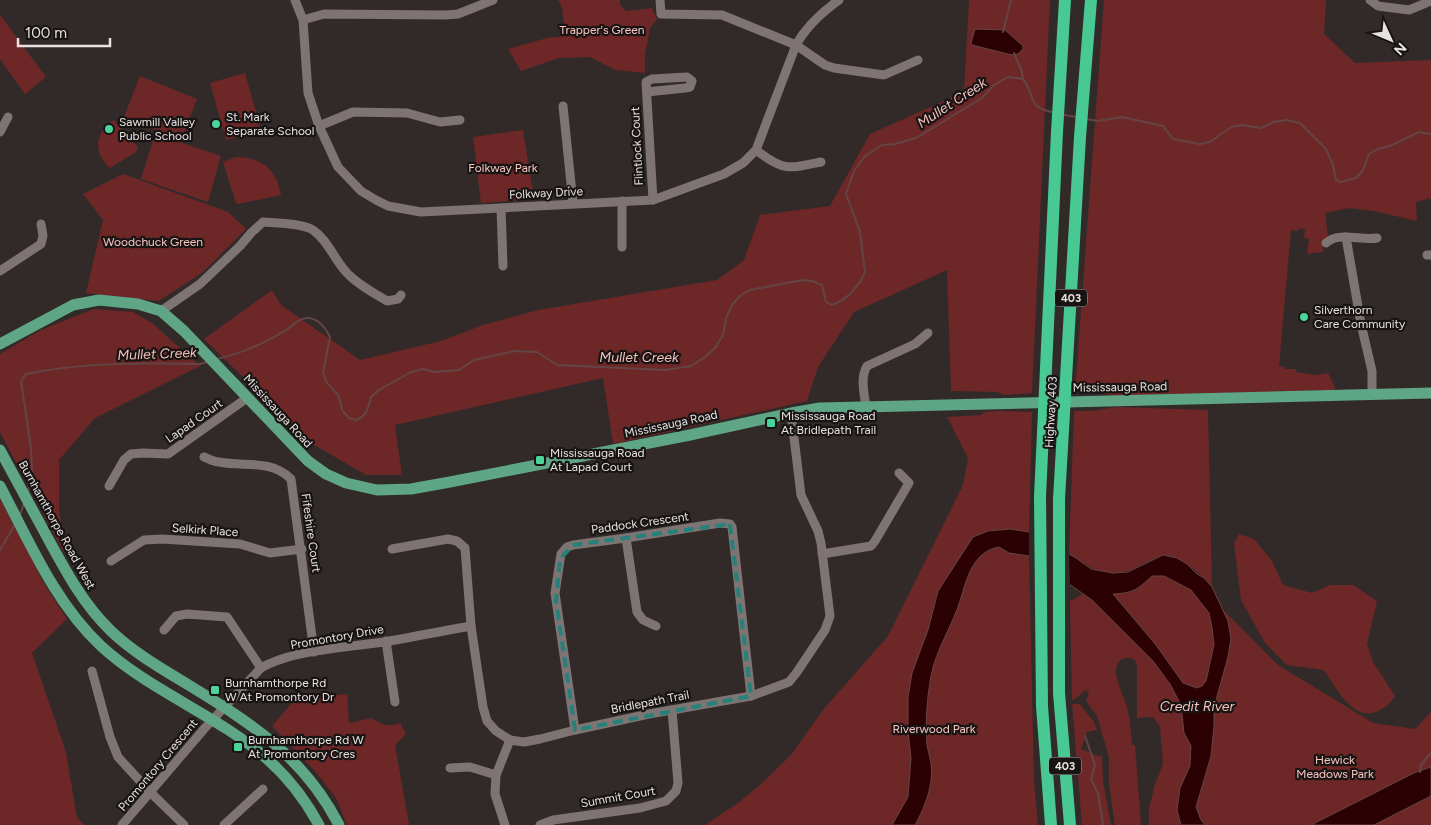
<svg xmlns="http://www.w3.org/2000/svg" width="1431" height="825" viewBox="0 0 1431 825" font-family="Figtree,sans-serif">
<rect width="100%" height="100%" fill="#322a29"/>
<g fill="#6d2726">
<polygon points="558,0 620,0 620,5 626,11 652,8 657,19 650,28 645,54 645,73 615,70 590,57 559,58 521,71 508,49 547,38 565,36 562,7"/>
<polygon points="969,0 1050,0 1032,393 1004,395 998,392 951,391 947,270 854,312 818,367 807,401 613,444 603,378 395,425 402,475 366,475 311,443 204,339 272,290 281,305 360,360 441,341 483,325 538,310 717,280 744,260 760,215 830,206 870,134 964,92"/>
<polygon points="1104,0 1326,0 1324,34 1355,63 1431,60 1431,198 1416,202 1417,221 1374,211 1349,208 1325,213 1328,237 1323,245 1323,252 1307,254 1309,239 1304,238 1305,229 1299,228 1298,231 1291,230 1279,366 1285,367 1285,369 1296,369 1296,372 1316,375 1328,373 1335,387 1334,390 1114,396 1099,392 1075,392"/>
<polygon points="0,15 46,77 25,94 0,59"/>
<polygon points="245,73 261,130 226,140 210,83"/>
<polygon points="140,76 197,99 181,140 124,117"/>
<path d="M114,120L138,147L136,152L110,168C93,153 94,133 114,120Z"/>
<polygon points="523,130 534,199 481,203 473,137"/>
<polygon points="155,134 221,156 208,202 141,179"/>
<path d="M236,157C263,158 276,169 281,195L238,204L236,203L223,162Z"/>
<polygon points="123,174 228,212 246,229 203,272 159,301 86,293 103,220 83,194"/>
<polygon points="94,309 133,312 152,323 200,366 95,418 59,460 59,508 64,553 0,432 0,354 41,330"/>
<path d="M1117,407L1208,410L1212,587C1203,576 1177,551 1161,556C1155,558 1147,562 1140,565C1131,570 1122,574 1111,573C1091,571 1086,563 1069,554L1074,411H1090Z"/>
<polygon points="1000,411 1032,412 1029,532 1010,529 1029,555 1034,781 1038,825 705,825 738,803 760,785 791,755 823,710 888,636 963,485 968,458 947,417 981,415 984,412"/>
<polygon points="0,499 35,565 43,582 67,619 32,653 66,752 77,818 85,825 0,825"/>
<path d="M1239,534L1254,539L1272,561L1283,585L1312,593L1330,585H1353L1377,601L1367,644L1373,662L1395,696C1390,704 1386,707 1378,711C1353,723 1335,686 1324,670L1287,665L1265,643L1241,600L1234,543Z"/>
<path d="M1152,576H1164L1191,590L1209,613L1212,627L1214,645L1206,681L1202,686L1197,688L1183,683L1156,645L1112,594C1130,595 1140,588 1152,576Z"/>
<path d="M1083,594L1092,600L1153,661L1170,684L1181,706L1184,733L1191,746L1190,766L1180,788L1177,810L1181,825H1149V809L1155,784L1163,764L1160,727L1153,717L1137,718V666L1135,660C1131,658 1126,656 1121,660C1108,669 1124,695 1127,707C1130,719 1131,733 1132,745H1135L1141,825H1115L1109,784V757L1097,716L1086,701L1089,693L1085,690L1078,697L1072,700L1070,601Z"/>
<polygon points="1223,610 1278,665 1373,723 1415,729 1431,712 1431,825 1205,825 1201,820 1196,807 1211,756 1214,726 1214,707 1228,657 1228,621"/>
<path d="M347,694L349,723L371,718C382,724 388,728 400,723L406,734L395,745L409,824L407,825H347L336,798L316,772L272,726L298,696L315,697Z"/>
<polygon points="1072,704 1080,704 1094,722 1097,730 1087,732 1081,749 1098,756 1102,756 1103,781 1111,825 1082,825"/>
</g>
<g fill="#2c0103" stroke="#644546" fill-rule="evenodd">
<polygon points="975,29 1005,30 1023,46 1023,49 1018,54 1012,55 972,45 971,43"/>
<path d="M1010,529L1029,532L1076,558L1091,569L1113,573L1128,572L1163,555L1177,558L1187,564L1197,574L1204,578L1212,587L1228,621L1231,639L1228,657L1214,707V726L1211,756L1196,807L1201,820L1205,825H1181L1177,810L1180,788L1190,766L1191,746L1184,733L1181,705L1170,684L1153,661L1092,600L1029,556L1009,553L999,547C974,551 967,577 961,598C953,625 936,649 931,676C927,698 925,723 927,745C928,751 930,757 931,763C934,784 925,807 915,825H892L908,797L911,758L908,731V697L912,673L928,630L938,591L973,537L988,531ZM1152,576H1164L1191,590L1209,613L1212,627L1214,645L1206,681L1202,686L1197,688L1183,683L1156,645L1113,594C1133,593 1137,590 1152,576Z"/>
<polygon points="1431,767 1431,796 1374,825 1311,825 1414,773"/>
</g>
<polygon fill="#322a29" points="1029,530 1069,551 1070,587 1029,559"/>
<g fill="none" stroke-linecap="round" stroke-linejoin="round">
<g stroke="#644546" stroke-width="2">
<polyline points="1003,32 1011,0"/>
<polyline points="1014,53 1022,72 1023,79"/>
<polyline points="1064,115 1077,117"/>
<polyline points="1086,119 1098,121 1122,117 1163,126 1173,139 1200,144 1210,142 1231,127 1242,125 1261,128 1274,122 1287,120 1300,123 1326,149 1333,165 1336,180 1341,182 1356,178 1363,170 1369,154 1378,149 1390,146 1419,132 1431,134"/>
<path d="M217,359C241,353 266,343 286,330C293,326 298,318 307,318C318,318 326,328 330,337L323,373L327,383L339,396L342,410L349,418L356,420L362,417L367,411L371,397L379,390L411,372L423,369L434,372L459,370L474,360L514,351L537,352L557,365L665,370L691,366L705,357L715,348L723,335L726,318L732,305L741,295L750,290L802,280L812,281L822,285L826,302L832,305L841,301L850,294L860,282L865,272L860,232L846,194L854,171L865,156L882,145L895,144L916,138L982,98L994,85L1008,77L1023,79C1036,95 1026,107 1052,112"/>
<path d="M28,491L32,473L31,448L21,381L26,374C84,362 142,363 200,364L208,362"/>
<polyline points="20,515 24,503"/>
<polyline points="0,550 14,526"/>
<polyline points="1085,736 1095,765 1091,779 1098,793 1103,825"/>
<polyline points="1420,772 1421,765 1431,753"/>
</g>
<g stroke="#7e7473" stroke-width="9">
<path d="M295,0L303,20L308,93L319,126L338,167L361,191L376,200L388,206L421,212L653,200L724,174L743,163L756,150L796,45C806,27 822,12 839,0"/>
<polyline points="660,0 661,14 722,15 796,45 825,65 834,68 884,75 918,60"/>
<polyline points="1370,0 1378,6 1409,10 1431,1"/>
<polyline points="303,20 324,14 445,15 458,14 493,0"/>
<polyline points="647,92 685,88 690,87 692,81 687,77 652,79 646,82 653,200"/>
<polyline points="563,106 573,203"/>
<polyline points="319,126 353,112 407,113 440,122 460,120"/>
<polyline points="0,132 8,117"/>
<path d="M756,150C783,171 788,169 821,162"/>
<polyline points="501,208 503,266"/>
<polyline points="1346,237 1361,324 1372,371 1372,395"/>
<path d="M1326,243C1339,231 1361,241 1377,238"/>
<polyline points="622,247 622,201"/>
<polyline points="1427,255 1431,255"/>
<polyline points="0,271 41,244 43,236 41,224"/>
<path d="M161,311L200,284L240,246L251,233L263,222C276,223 302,223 313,230C329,241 335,262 349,275C360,286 374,293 387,301L398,299L401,295"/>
<path d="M866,406C864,393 860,378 867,366L915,344L928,333"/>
<path d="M204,457C209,459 214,462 219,462C245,467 271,459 291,479L314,652"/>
<polyline points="109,486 124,460 131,454 142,453 168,454 247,398"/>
<polyline points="626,538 637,612 643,620 656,626"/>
<polyline points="392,549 448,539 457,541 465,548 471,626 483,707 487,721 496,731 510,740 524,742 540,739 575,730 649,714 751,696 789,682 797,672 825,630 830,616 821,543 818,531 801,495 791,413"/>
<polyline points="822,554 871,546 875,541 909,483 899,473"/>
<polyline points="111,561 144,540 162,539 240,544 270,553 302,549"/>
<polyline points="164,630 176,616 187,614 227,617 261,668"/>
<polyline points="386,641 395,702"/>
<polyline points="92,671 110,737 118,757 150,792 184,825"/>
<polyline points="575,730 555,593 561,554 567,547 573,545 626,538 720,523 730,524 732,527 751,696"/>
<polyline points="450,768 470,767 496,775"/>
<path d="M122,825L204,729L261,668C291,650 349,647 384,642C413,637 442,631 471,626"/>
<polyline points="224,825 263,789"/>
<polyline points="505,825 495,794 496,775 510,740"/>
<polyline points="540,825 553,820 640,808 666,801 676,791 678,783 672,710"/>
</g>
<g stroke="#5ea686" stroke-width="11">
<polyline points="0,344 73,305 99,300 138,304 161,311 184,331 308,461 326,474 346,483 377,490 411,489 450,482 690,435 791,413 820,408 1431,393"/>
<path d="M0,450C15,478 30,505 45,533C64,568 82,603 111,631C132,651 157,666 182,681C247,721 302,753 339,825"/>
<path d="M0,486C29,541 55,603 101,646C150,691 215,714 265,757C287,776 305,799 319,825"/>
</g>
<g stroke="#48c892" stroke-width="12">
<polyline points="1051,825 1042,706 1040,497 1057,132 1065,0"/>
<polyline points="1070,825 1059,693 1059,499 1080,137 1091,0"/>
</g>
</g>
<path fill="none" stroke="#25817a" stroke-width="4" stroke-dasharray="10 6" stroke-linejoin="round" d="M730,524L751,696L575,730L556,601L560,559L573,545Z"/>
<g fill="#4cd39b" stroke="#171413" stroke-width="2">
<circle cx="216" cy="124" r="5"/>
<circle cx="109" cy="129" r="5"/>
<circle cx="1304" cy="317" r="5"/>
<rect x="766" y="418" width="10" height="10" rx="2.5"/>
<rect x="535" y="455" width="10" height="10" rx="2.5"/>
<rect x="210" y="685" width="10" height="10" rx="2.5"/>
<rect x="233" y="742" width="10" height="10" rx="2.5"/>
</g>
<g text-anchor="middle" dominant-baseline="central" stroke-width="4.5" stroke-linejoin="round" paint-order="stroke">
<g fill="#171413" stroke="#a9a5a4" stroke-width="1">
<rect x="1055" y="289.5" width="32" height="17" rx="4"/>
<rect x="1049" y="757.5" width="32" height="17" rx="4"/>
</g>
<g font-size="11" font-weight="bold" fill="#e8e3e2">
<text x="1071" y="298">403</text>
<text x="1065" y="766">403</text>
</g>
<g font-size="12" fill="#f9c5c0" stroke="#171413">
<text x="602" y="30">Trapper's Green</text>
<text x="503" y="168">Folkway Park</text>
<text x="153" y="242">Woodchuck Green</text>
<text x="934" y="729">Riverwood Park</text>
<text x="1335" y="760">Hewick<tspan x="1335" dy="14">Meadows Park</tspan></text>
</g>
<g font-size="12" fill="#e8e3e2" stroke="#171413" text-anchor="start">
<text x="226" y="117">St. Mark<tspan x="226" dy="14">Separate School</tspan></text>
<text x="119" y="122">Sawmill Valley<tspan x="119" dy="14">Public School</tspan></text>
<text x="1314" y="310">Silverthorn<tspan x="1314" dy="14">Care Community</tspan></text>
<text x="781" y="416">Mississauga Road<tspan x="781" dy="14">At Bridlepath Trail</tspan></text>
<text x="550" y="453">Mississauga Road<tspan x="550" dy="14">At Lapad Court</tspan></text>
<text x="225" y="683">Burnhamthorpe Rd<tspan x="225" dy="14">W At Promontory Dr</tspan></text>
<text x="248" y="740">Burnhamthorpe Rd W<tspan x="248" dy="14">At Promontory Cres</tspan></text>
</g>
<g font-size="12" fill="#e8e3e2" stroke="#171413">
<text transform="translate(637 146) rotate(-93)">Flintlock Court</text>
<text transform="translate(546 193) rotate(-3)">Folkway Drive</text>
<text transform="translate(1120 387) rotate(-1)">Mississauga Road</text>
<text transform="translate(278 411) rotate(47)">Mississauga Road</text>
<text transform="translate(1051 412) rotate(-87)">Highway 403</text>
<text transform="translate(194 421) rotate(-35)">Lapad Court</text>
<text transform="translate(671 424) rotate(-12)">Mississauga Road</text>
<text transform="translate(640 523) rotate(-8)">Paddock Crescent</text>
<text transform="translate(57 525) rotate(61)">Burnhamthorpe Road West</text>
<text transform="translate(205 530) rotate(4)">Selkirk Place</text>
<text transform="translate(311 533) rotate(82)">Fifeshire Court</text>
<text transform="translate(337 637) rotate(-10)">Promontory Drive</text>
<text transform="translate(650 702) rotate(-11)">Bridlepath Trail</text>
<text transform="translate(158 765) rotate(-50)">Promontory Crescent</text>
<text transform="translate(618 797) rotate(-10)">Summit Court</text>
</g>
<g font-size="14" font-style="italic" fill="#f5c1bc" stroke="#171413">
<text transform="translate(952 103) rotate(-33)">Mullet Creek</text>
<text transform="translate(157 354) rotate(-2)">Mullet Creek</text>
<text x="639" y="357">Mullet Creek</text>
<text x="1197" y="706">Credit River</text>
</g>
</g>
<g transform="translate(1391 40) rotate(134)" stroke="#171413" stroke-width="4" paint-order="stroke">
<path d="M0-4L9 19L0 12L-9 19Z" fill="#e8e3e2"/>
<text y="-8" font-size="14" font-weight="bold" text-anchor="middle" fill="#e8e3e2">N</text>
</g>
<path d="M18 38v8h92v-8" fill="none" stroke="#e8e3e2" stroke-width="2.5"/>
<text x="25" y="38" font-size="15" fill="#e8e3e2" stroke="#171413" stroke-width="4" paint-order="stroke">100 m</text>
</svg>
